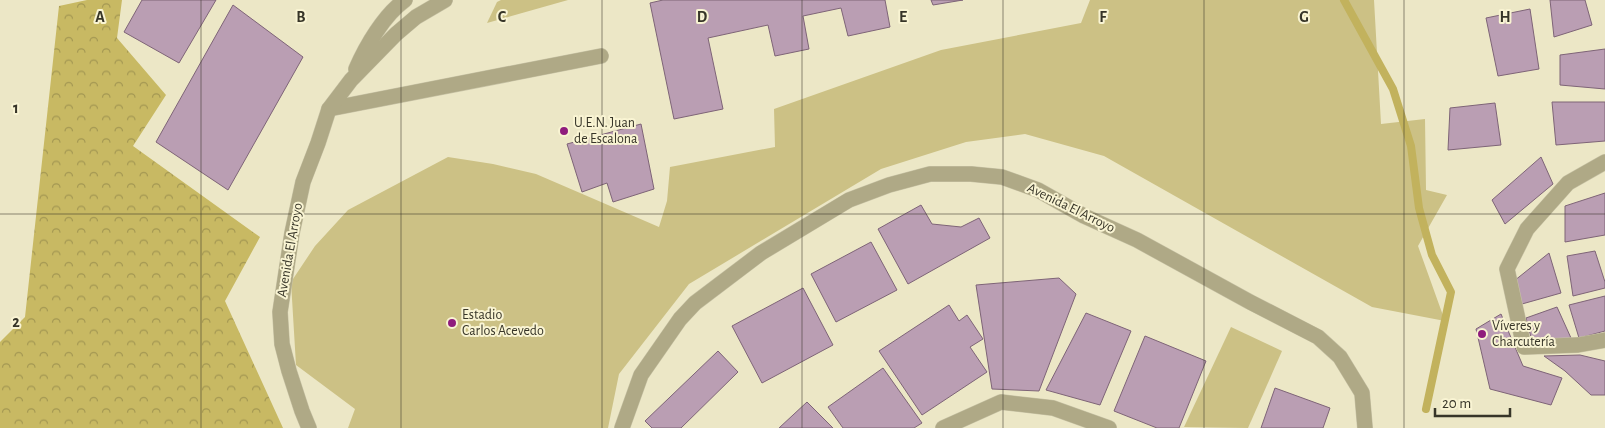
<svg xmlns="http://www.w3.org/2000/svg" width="1605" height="428" viewBox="0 0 1605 428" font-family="'Alegreya Sans',sans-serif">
<defs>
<pattern id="forest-crowns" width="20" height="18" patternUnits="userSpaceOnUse" patternTransform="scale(1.25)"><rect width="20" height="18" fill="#c8b963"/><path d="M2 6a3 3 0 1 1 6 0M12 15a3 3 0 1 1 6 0" fill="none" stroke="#a39752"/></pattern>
</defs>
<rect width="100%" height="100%" fill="#ece7c6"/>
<g fill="#ccc185">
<polygon points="501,0 568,0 487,23 497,2"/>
<polygon points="1090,0 1374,0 1381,124 1425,119 1426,190 1447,195 1418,246 1445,321 1372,307 1104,156 1025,134 966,142 881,169 689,284 619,374 608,428 348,428 355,409 296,365 291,282 315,246 348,210 448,157 493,164 536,174 659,227 667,201 670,167 775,147 774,109 941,50 1081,23"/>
<polygon points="1231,327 1282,351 1248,428 1184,427"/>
</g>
<polygon fill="url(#forest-crowns)" points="87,0 122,0 117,38 166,95 133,146 260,237 225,301 283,428 0,428 0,342 25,317 59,6"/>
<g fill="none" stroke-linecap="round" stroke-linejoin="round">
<polyline stroke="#c2b25d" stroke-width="8" points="1344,0 1393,89 1411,146 1419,208 1432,255 1451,292 1426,409"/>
</g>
<g fill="#ba9eb3" stroke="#7e6477">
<polygon points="142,0 216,0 179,63 124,32"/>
<polygon points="663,0 885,0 890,27 848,36 841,8 803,16 809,49 775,56 768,25 708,38 723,109 674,119 650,3"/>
<polygon points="931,0 963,0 933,5"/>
<polygon points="1550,0 1585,0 1592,25 1554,37"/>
<polygon points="233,5 303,57 228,190 156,142"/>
<polygon points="1530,9 1539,69 1498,76 1486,18"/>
<polygon points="1605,49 1605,89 1560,85 1560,55"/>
<polygon points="1552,102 1605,102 1605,141 1556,145"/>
<polygon points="1495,103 1501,145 1448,150 1450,108"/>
<polygon points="641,124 654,189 613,202 607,183 582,192 567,144"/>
<polygon points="1541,157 1553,184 1505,224 1492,200"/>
<polygon points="1605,193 1605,235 1565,242 1565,206"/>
<polygon points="921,205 932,224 961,227 979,218 990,238 908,284 878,229"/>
<polygon points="871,242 897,290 836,322 811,274"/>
<polygon points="1595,251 1605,282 1605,288 1573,296 1567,256"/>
<polygon points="1549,253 1561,293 1522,304 1514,281"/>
<polygon points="1059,278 1076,294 1039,391 992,389 976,285"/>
<polygon points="803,288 833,345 762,383 732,326"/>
<polygon points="1605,296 1605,331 1579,338 1569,305"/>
<polygon points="949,305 959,321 967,315 983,339 970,347 987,372 922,415 879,351"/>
<polygon points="1557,307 1571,338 1533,345 1526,318"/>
<polygon points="1086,313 1131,331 1100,405 1046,390"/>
<polygon points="1501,314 1523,366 1562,378 1551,405 1490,389 1476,329"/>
<polygon points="1145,336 1206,361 1179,428 1157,428 1114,411"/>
<polygon points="718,351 738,372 681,428 652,428 645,421"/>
<polygon points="1580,355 1605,361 1605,395 1591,395 1565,371 1544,356"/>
<polygon points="883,368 922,423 914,428 843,428 828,407"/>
<polygon points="1275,388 1330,408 1323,428 1261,428"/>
<polygon points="807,402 833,428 779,428"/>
</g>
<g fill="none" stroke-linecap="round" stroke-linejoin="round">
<g stroke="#c8c3a6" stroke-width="16">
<g id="minor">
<path d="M356,69C366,46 384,15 405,0"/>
<polyline points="329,109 601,56"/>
<polyline points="1605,162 1568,183 1527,229 1507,269 1524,347 1578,345 1605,340"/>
<polyline points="309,428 302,411 289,371 282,344 280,312 292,233 303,182 318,143 329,109 351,80 396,34 416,17 445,0"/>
<polyline points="622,428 641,375 680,319 695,303 761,253 849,200 889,185 930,174 971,174 1002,177 1038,190 1084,216 1137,240 1250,302 1318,337 1340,357 1362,393 1365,428"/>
<polyline points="943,428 1001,402 1053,408 1109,428"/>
</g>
</g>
<use href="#minor" stroke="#afa986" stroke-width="15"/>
</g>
<path fill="none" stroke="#373528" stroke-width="1" stroke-opacity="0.55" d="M201,0V428M401,0V428M602,0V428M802,0V428M1003,0V428M1204,0V428M1404,0V428M0,214H1605"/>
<g fill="#8f1c7d" stroke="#f9f4d3" stroke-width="2">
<circle cx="564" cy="131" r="5"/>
<circle cx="452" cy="323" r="5"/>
<circle cx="1482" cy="334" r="5"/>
</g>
<g text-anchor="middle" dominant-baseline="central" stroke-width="4" stroke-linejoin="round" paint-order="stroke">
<g font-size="14" fill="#373528" stroke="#f9f4d3" text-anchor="start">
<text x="574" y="123">U.E.N. Juan<tspan x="574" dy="16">de Escalona</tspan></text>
<text x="462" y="315">Estadio<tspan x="462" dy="16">Carlos Acevedo</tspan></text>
<text x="1492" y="326">Víveres y<tspan x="1492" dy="16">Charcutería</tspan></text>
</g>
<g font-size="14" fill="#373528" stroke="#f9f4d3">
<text transform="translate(1071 208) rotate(26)">Avenida El Arroyo</text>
<text transform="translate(290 250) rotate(-80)">Avenida El Arroyo</text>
</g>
</g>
<g font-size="16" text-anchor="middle" font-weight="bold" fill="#373528" stroke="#f9f4d3" stroke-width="4" stroke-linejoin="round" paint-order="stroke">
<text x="100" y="22">A</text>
<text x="301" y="22">B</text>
<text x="502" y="22">C</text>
<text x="702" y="22">D</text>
<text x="903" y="22">E</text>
<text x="1103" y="22">F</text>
<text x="1304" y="22">G</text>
<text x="1505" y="22">H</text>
<text x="16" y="113">1</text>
<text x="16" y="327">2</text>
</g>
<path d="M1435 408v8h75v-8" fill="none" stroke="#373528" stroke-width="2.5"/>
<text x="1442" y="408" font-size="15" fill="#373528" stroke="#f9f4d3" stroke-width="4" paint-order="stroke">20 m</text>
</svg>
